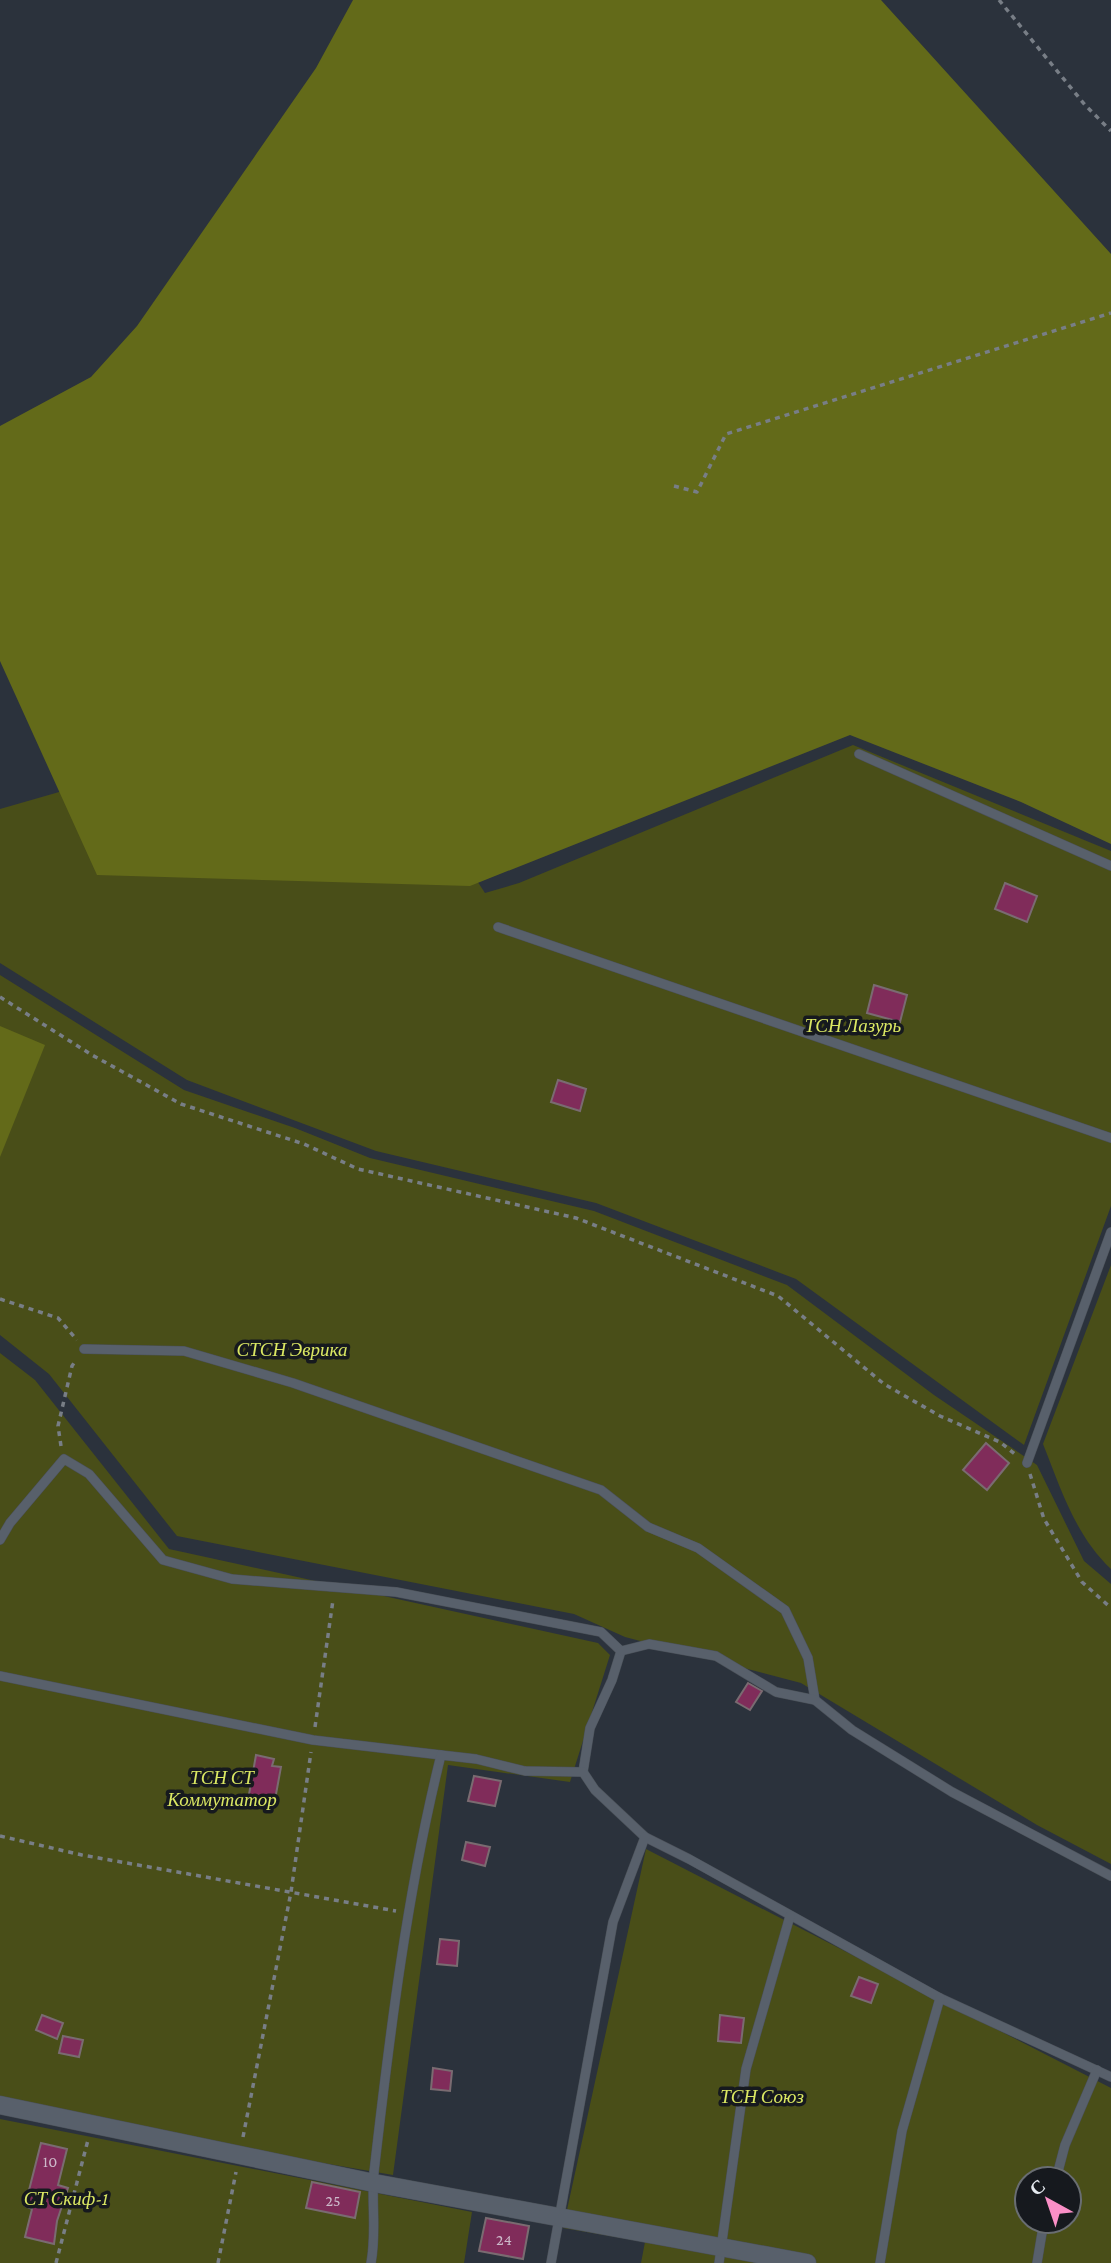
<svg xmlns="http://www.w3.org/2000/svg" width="1111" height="2263" viewBox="0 0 1111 2263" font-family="'Crimson Pro',serif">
<rect width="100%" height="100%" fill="#2b323c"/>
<g fill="#494e18" fill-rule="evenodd">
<polygon points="362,705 485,893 519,883 853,745 1111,851 1111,1206 1024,1445 796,1279 596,1203 376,1151 187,1080 0,963 0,809"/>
<polygon points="0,975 184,1090 295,1128 370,1158 594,1211 787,1285 934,1395 1037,1465 1084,1561 1111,1584 1111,1864 1037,1825 801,1683 625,1637 574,1614 177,1536 49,1374 0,1335"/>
<path d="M1111,1265V1569C1075,1535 1061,1489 1043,1444Z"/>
<polygon points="0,1353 35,1380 169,1549 598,1643 610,1655 570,1782 448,1765 393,2175 0,2108"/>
<path d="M646,1849L1111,2088V2263H641L645,2242L563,2228ZM1027,2179H1069V2221H1027Z"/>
<polygon points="0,2119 472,2212 464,2263 0,2263"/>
</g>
<g fill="#636a19">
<polygon points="353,0 881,0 1111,254 1111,844 1021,802 850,735 470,886 97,875 0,661 0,426 91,377 137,326 316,68"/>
<polygon points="0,1026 45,1045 0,1157"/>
</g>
<g fill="#802c5a" stroke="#7a6b71" stroke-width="2">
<polygon points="1005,883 1037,896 1027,922 995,909"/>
<polygon points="874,985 907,995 900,1022 867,1013"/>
<polygon points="558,1080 586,1089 580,1111 551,1102"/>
<polygon points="986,1443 1009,1463 987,1490 963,1470"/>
<polygon points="748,1683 762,1691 750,1710 736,1702"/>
<polygon points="256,1755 274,1759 272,1766 281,1767 274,1805 248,1800"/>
<polygon points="474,1776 501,1781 495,1806 468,1801"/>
<polygon points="466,1842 490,1847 485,1866 462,1860"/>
<polygon points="440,1939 459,1941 457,1966 437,1964"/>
<polygon points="859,1977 878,1984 871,2003 851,1996"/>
<polygon points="42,2015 63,2023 57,2039 36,2030"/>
<polygon points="720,2015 744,2018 741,2043 718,2041"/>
<polygon points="63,2036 83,2040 79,2057 59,2053"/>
<polygon points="433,2068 452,2071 450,2091 431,2089"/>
<polygon points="41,2143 67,2149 58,2185 68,2188 57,2221 54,2244 25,2237 32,2209 25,2206"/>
<polygon points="312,2182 360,2192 355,2218 306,2208"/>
<polygon points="486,2218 529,2226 523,2259 479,2251"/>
</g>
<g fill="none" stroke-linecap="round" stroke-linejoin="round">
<g stroke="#4a5058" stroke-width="10">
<g id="service">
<polyline points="859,754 1111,866"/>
<polyline points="498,927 1111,1138"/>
<polyline points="84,1349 184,1351 293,1383 601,1490 648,1527 698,1548 785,1610 808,1658 815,1700"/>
<polyline points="1027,1463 1111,1232"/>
<polyline points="0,1540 10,1523 64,1459 89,1474 163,1560 232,1579 396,1592 601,1632 621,1651 612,1680 590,1728 583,1772 595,1790 645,1837 689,1859 940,1998 1111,2077"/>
<polyline points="621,1651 649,1644 716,1656 776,1692 815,1700 852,1730 952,1792 1111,1876"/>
<polyline points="0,1676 313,1740 441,1755"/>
<polyline points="1056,2179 1065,2145 1097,2070"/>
<path d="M371,2263C377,2231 371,2203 374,2172C390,2032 407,1892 441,1755L476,1759L525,1771L583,1772"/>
<polyline points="551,2263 613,1922 645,1837"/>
<polyline points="719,2263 746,2069 790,1916"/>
<polyline points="880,2263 902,2131 940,1998"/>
<polyline points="1037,2263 1044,2221"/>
</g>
</g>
<g stroke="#4a5058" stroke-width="19">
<polyline id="minor" points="0,2105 374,2183 807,2263"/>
</g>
<g stroke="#787e86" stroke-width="3.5" stroke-dasharray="5 5" stroke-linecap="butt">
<polyline points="999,0 1085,105 1111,131"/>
<polyline points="674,486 697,492 726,434 1111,313"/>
<polyline points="0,997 92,1055 181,1104 304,1144 358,1169 576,1218 778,1296 884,1384 940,1416 1000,1442 1016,1455"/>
<polyline points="0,1299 58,1318 77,1340"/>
<polyline points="61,1446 58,1426 72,1366 76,1360"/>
<polyline points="1030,1474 1044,1519 1082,1582 1111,1608"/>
<polyline points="315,1727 333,1600"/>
<polyline points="0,1836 82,1855 396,1911"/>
<polyline points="243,2137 291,1892 311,1752"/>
<polyline points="56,2263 88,2140"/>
<polyline points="218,2263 236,2172"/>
</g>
<use href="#service" stroke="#58606b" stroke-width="9"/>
<use href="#minor" stroke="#58606b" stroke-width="18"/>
</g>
<g text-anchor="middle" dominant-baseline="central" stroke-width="7" stroke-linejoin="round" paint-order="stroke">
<g font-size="16" fill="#ccbaca">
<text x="50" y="2161">10</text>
<text x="333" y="2200">25</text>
<text x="504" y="2239">24</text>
</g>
<g font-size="19" font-style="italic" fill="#dbe863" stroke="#16191e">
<text x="853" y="1025">ТСН Лазурь</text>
<text x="292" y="1349">СТСН Эврика</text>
<text x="222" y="1777">ТСН СТ<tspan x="222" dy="22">Коммутатор</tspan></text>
<text x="762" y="2096">ТСН Союз</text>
<text x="66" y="2198">СТ Скиф-1</text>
</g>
</g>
<g transform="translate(1048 2200) rotate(320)"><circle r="33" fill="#16191e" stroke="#696d72" stroke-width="2"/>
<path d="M0-5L12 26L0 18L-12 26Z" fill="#fa8fc6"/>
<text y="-10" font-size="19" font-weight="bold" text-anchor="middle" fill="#e5eaf0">С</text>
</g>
</svg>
